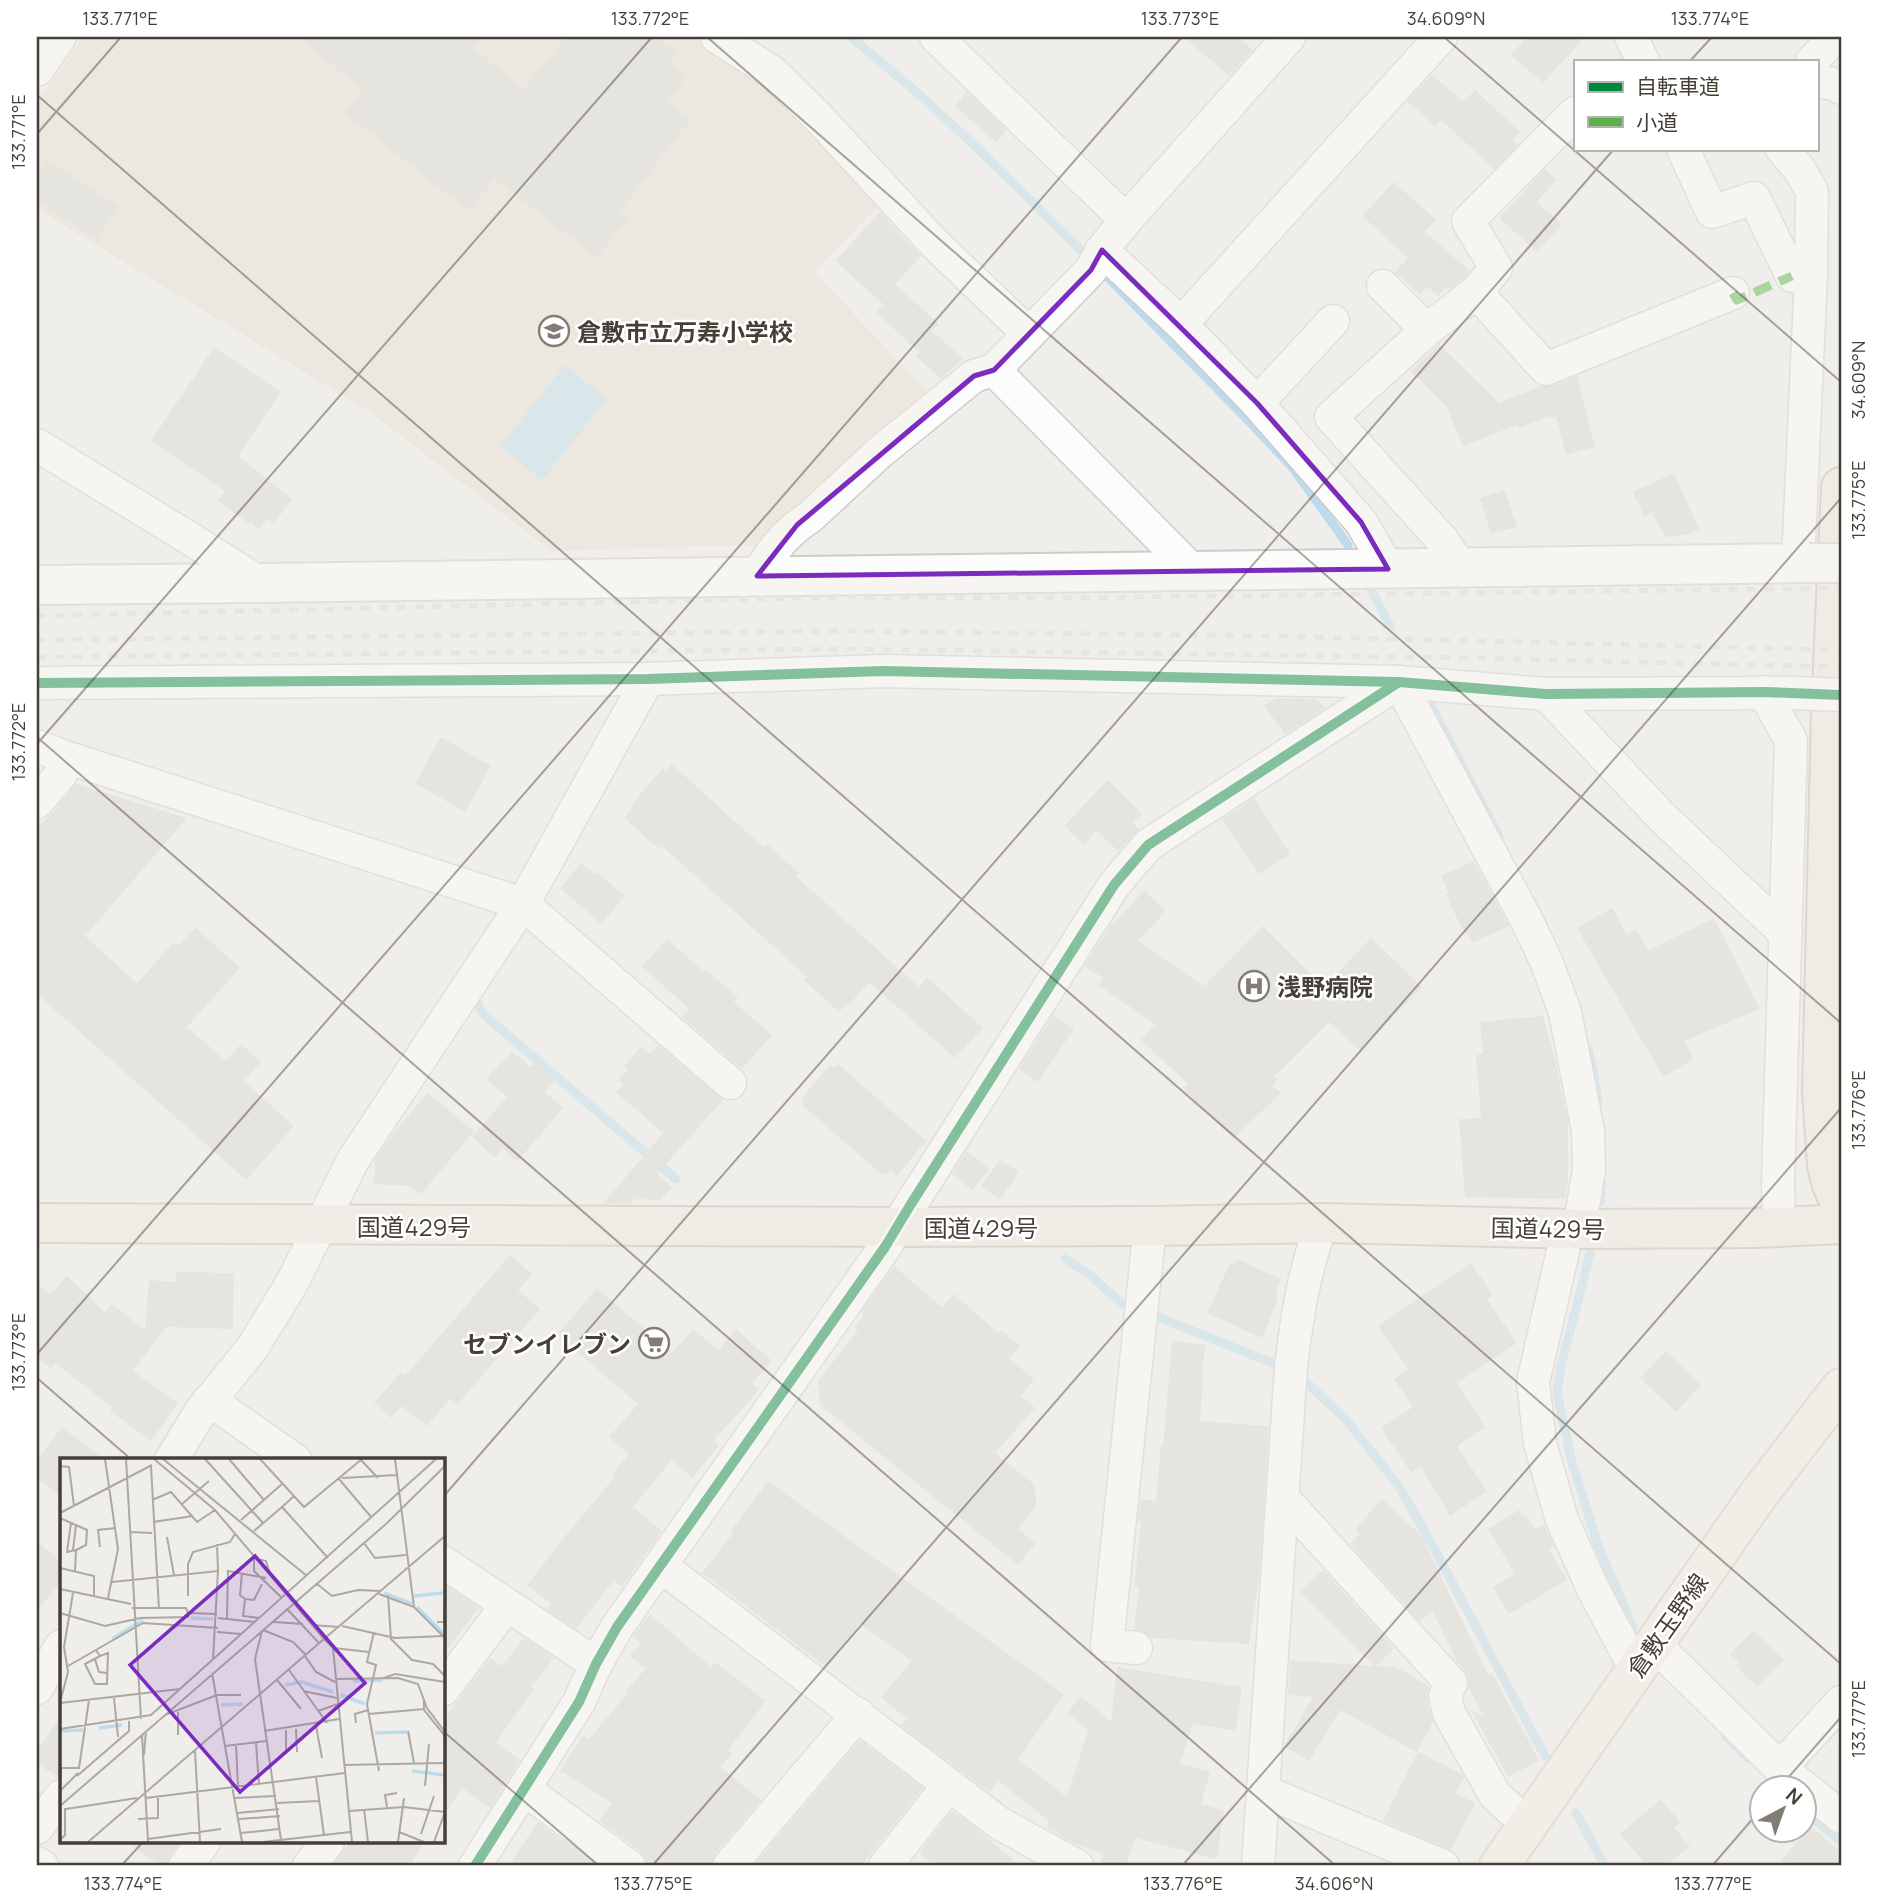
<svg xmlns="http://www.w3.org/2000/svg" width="1878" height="1903" viewBox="0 0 1878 1903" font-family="Manrope,'Noto Sans JP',sans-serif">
<rect width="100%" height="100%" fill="#f0eeea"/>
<polygon fill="#e6e1d6" points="83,37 701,37 756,73 883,201 815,272 926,391 755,545 551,551 370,412 37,209 37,102"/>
<polygon fill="#bcdbec" points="565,365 607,399 542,480 500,446"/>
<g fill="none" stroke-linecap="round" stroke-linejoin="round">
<g stroke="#bcdbec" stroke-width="9">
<polyline points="851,37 921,96 972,143 1084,253 1245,417 1292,467 1348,545"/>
<polyline points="1369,586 1390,626"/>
<polyline points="1427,698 1499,836"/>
<polyline points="477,1002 482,1013 676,1179"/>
<polyline points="1588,1049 1594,1074 1598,1103"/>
<polyline points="1601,1201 1601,1180"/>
<polyline points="1590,1254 1561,1366 1557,1393 1572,1462 1598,1545 1633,1628"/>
<polyline points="1065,1259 1090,1275 1122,1304 1135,1308"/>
<polyline points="1148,1313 1272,1363 1283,1369"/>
<polyline points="1296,1376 1306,1382 1347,1421 1398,1485 1428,1537 1545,1756"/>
<polyline points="1726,1736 1748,1758"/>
<polyline points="1804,1811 1841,1841"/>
<polyline points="1576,1813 1605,1866"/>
</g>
</g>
<g fill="#dad7d2">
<polygon points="297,37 482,37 473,48 524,89 565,37 655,37 677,53 669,63 687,77 668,102 691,119 620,211 628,218 597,258 495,179 468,211 345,113 363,90"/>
<polygon points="1184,37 1238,37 1253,50 1229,76"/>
<polygon points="1527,37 1585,37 1543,83 1511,55"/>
<polygon points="1432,75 1464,102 1475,90 1520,132 1513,140 1518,145 1494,169 1441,120 1435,126 1407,101"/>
<polygon points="967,92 1006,130 996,143 955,106"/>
<polygon points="48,161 119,207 97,240 37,200 37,178"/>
<polygon points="1545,169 1557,180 1536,202 1562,224 1537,252 1499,218"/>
<polygon points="1394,182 1436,220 1425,232 1470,271 1463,279 1450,289 1447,286 1438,296 1427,286 1420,294 1395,272 1408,258 1362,216"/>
<polygon points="880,212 921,256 895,284 939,324 932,331 963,359 941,379 916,356 919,352 876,312 883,304 835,261"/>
<polygon points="1439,344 1499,403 1541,386 1553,386 1577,376 1595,447 1566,455 1556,417 1551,418 1550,416 1518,428 1517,425 1463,446 1446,406 1411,371"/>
<polygon points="214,347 281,392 238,456 292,499 274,523 268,518 259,529 251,522 249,524 217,500 225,491 151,441"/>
<polygon points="1674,473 1699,529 1686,535 1665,537 1652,512 1644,516 1633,492"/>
<polygon points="1505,490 1517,527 1491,534 1480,498"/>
<polygon points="1276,698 1317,699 1325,708 1285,734 1264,706"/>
<polygon points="441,737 491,766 465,812 415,783"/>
<polygon points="672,764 763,847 767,844 799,873 796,876 919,987 927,977 983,1028 955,1058 869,982 848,1006 846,1004 839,1012 804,980 807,977 662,846 659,849 624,818 633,807 631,805 663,768 666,771"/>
<polygon points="1108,780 1142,814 1133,823 1139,829 1118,851 1096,830 1084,845 1064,826"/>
<polygon points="76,784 187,818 85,936 137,983 174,942 178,946 195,927 240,968 187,1027 226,1061 241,1044 261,1062 244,1081 294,1126 246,1180 37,994 37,827 51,814"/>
<polygon points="1254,798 1290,854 1259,874 1222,819"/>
<polygon points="1474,861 1509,926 1472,943 1468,934 1465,935 1446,895 1449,893 1441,876"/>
<polygon points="581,863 595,874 597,872 625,896 601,924 560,888"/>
<polygon points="1144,890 1166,911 1138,941 1204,986 1263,926 1324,987 1371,938 1422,987 1360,1051 1329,1022 1274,1077 1278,1079 1272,1086 1281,1093 1233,1139 1183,1088 1188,1084 1141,1040 1155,1024 1098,985 1103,978 1084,966 1112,923 1114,924"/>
<polygon points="1612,908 1627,935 1636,929 1649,950 1714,918 1760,1009 1684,1041 1694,1059 1663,1077 1577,928"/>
<polygon points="667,939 704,972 706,970 738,997 734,1002 772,1035 742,1069 682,1017 689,1009 642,966"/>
<polygon points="1053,1015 1074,1029 1038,1082 1019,1069"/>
<polygon points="1543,1016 1555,1059 1568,1124 1568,1182 1565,1199 1465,1197 1459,1119 1481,1118 1476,1055 1483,1054 1480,1022"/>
<polygon points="658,1045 723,1100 657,1174 672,1187 661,1200 635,1199 630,1204 603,1204 663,1133 616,1092 623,1085 618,1080 628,1069 624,1066 641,1047 650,1054"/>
<polygon points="512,1051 531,1067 535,1062 556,1080 545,1092 563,1108 517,1162 503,1149 495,1158 472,1137 507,1097 486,1079"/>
<polygon points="838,1064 926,1141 897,1176 891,1171 885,1175 881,1172 880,1173 802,1105 804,1102 801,1099 830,1065 834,1068"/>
<polygon points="428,1093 474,1131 421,1194 409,1186 374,1184 375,1160 393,1133"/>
<polygon points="967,1151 989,1169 972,1190 952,1174"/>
<polygon points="1000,1160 1019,1172 1000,1200 981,1186"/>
<polygon points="510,1255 532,1274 518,1290 540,1309 457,1405 450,1399 427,1426 402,1406 391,1418 374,1403 401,1372 405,1376"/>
<polygon points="1237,1259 1281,1279 1276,1291 1278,1292 1275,1298 1278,1299 1262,1338 1207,1313 1230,1263 1234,1264"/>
<polygon points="1471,1263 1493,1295 1487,1299 1517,1343 1457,1383 1486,1427 1457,1446 1487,1491 1450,1516 1421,1467 1411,1472 1381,1428 1413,1407 1394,1379 1408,1369 1378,1326"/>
<polygon points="894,1266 942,1307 954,1294 998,1333 1001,1330 1020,1346 1009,1358 1034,1379 1021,1396 1035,1408 995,1453 1035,1485 1036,1506 1018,1529 1036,1543 1018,1565 820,1405 818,1381 858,1330 854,1327 864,1315 861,1312"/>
<polygon points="176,1272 234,1273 233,1329 166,1327 133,1371 178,1403 151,1441 110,1411 112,1407 55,1363 51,1368 37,1358 37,1283 50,1295 67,1276 105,1312 112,1304 145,1330 149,1280 176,1282"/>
<polygon points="597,1288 672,1353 693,1329 718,1350 736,1329 772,1361 752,1383 760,1389 714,1440 719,1445 692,1478 672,1460 633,1507 662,1531 622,1587 614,1580 576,1629 547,1609 551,1604 527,1585 571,1529 614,1478 611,1476 629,1454 609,1437 638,1404 557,1335"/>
<polygon points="1172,1341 1205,1345 1201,1379 1203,1379 1200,1421 1269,1426 1259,1579 1249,1644 1151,1638 1146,1633 1134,1629 1139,1587 1134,1587 1141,1522 1138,1522 1140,1499 1156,1501 1161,1446 1163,1446"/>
<polygon points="1666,1351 1701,1385 1676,1412 1640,1378"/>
<polygon points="62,1427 105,1460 61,1460 61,1497 37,1478 37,1460"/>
<polygon points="768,1481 1064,1694 1018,1759 1067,1797 1088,1730 1067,1713 1081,1696 1111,1722 1117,1667 1242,1687 1236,1731 1193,1724 1180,1764 1210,1772 1201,1804 1224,1810 1217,1859 1135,1838 1126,1866 1099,1866 1103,1853 1077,1845 1047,1828 1049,1821 999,1781 989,1792 901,1726 907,1719 881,1697 912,1661 860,1624 826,1667 702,1573 733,1533 731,1531"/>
<polygon points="1382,1499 1422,1536 1488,1675 1492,1673 1539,1760 1508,1777 1471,1710 1483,1716 1468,1686 1469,1679 1465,1671 1457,1662 1432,1610 1420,1622 1350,1544 1360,1534 1355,1529"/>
<polygon points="1519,1510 1522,1516 1525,1514 1535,1530 1544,1525 1554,1547 1549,1550 1567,1580 1509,1614 1493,1587 1515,1574 1488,1529"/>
<polygon points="37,1541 61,1562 61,1583 37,1610"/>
<polygon points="1323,1570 1394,1648 1376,1666 1396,1667 1429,1686 1427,1700 1433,1722 1417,1752 1340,1710 1309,1761 1284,1746 1313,1697 1288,1695 1290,1660 1374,1666 1301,1592"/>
<polygon points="443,1584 479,1608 443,1655"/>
<polygon points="650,1614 711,1667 715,1662 766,1701 728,1750 732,1754 720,1767 761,1800 715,1854 711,1866 647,1866 645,1858 640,1851 599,1821 612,1803 560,1771 583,1735 589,1739 628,1693 626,1691 645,1669 630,1656 642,1643 633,1636"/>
<polygon points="1754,1630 1784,1660 1757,1687 1736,1666 1739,1663 1730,1654"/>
<polygon points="524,1638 554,1658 531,1687 534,1689 496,1742 520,1760 490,1808 462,1788 443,1816 443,1720 490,1658 502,1666"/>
<polygon points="61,1717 61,1778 59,1778 37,1763 37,1751"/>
<polygon points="860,1740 923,1788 861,1866 753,1866"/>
<polygon points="1418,1752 1462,1774 1464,1778 1456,1793 1475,1803 1451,1850 1383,1821"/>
<polygon points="1661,1799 1680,1822 1674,1828 1690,1846 1666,1866 1647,1866 1620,1834"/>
<polygon points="952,1811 968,1822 1020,1866 935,1866 919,1853"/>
<polygon points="538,1822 598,1866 508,1866"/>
<polygon points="1810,1826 1841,1852 1841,1866 1777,1866"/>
<polygon points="128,1842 181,1842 170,1855 167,1866 160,1866"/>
<polygon points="350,1842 425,1842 409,1866 332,1866"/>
</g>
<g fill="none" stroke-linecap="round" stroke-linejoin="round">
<g stroke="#ceccc7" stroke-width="35">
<g id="minor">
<polyline points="717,37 772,72 817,116 934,243 1029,334"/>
<polyline points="936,37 1126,220"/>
<polyline points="1631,37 1643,61"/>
<polyline points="1812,61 1835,37"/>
<polyline points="37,70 60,37"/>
<path d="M1817,83C1825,82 1834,83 1841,88"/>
<polyline points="1683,149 1712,212 1754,198 1792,276 1811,274"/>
<polyline points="1782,149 1800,170 1812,192 1811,274 1798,563"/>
<polyline points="1102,250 1181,324 1257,403 1361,522 1388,569"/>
<polyline points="1383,286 1427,330"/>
<polyline points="1476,292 1496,268 1468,221 1575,113"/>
<polyline points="1181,324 1441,37"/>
<polyline points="994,370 1193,571"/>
<polyline points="1257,403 1333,321"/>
<polyline points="37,445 197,543 260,583"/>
<polyline points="1461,568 1443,541 1331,417 1427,330 1476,292 1546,369 1733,293"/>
<path d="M757,576C770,553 787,531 810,517L879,453L974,376L994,370L1029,334L1091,270L1102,250L1126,220L1289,37"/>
<polyline points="1399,682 1527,921 1547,963 1565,1012 1588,1131 1589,1170 1579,1229"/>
<polyline points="37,683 648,679 883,671 1399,682 1546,694 1794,693"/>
<polyline points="1764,692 1791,741 1778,1180 1779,1227"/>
<polyline points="1546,694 1662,817 1786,934"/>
<polyline points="37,746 65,757 523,904 730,1083"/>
<polyline points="37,802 61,774 65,757"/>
<polyline points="1565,1229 1563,1251 1533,1382 1540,1443 1562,1520 1594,1591 1636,1670"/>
<polyline points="209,1400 295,1460"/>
<polyline points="171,1460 201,1411 253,1347 292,1283 353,1160 523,904 648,679"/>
<polyline points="1283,1498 1451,1683 1445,1696 1449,1713 1495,1795 1528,1825"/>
<polyline points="443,1562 596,1664"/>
<polyline points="661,1566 999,1823 1077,1866"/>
<polyline points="1654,1644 1780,1768 1841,1817"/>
<polyline points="1136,1648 1107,1645 1150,1226"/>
<polyline points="37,1688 61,1646"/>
<polyline points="443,1690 507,1605"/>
<polyline points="1780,1768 1841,1702"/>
<polyline points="524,1789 629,1866"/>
<polyline points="1263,1791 1443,1866"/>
<polyline points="37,1828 61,1796"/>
<polyline points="37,1863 42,1866"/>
<polyline points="185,1866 204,1842"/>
<polyline points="309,1866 328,1842"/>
<polyline points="475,1866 579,1702 596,1664 617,1627 885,1247 911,1204 1114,885 1148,845 1399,682"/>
<polyline points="729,1866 858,1714"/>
<polyline points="885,1866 949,1785"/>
<path d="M1258,1866L1291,1367C1297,1316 1304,1271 1322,1223"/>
</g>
</g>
<g stroke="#ceccc7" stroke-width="42">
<polyline id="tertiary" points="37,585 260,583 1809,563"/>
</g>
<g stroke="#d1c9b8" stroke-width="42">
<polyline id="primary" points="1499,1866 1759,1494 1841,1388"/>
</g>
<g stroke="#c6baa6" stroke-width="42">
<g id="trunk">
<polyline points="1841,487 1831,709 1822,1092 1827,1165 1831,1182 1841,1206"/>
<polyline points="37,1223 897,1227 1150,1226 1322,1223 1579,1229 1756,1228 1841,1224"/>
</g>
</g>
<use href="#minor" stroke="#fdfcfc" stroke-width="32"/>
<use href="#tertiary" stroke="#fdfcfc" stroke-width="38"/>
<use href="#primary" stroke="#f1ece4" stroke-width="38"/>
<use href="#trunk" stroke="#eee8df" stroke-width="38"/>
<g stroke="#d9d9d8" stroke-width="5" stroke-dasharray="9 9" stroke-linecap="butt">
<polyline points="37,616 838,597 1059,598 1841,588"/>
<polyline points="37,640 841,631 1276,636 1841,650"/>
<polyline points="37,657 841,649 1475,658 1841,667"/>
</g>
<g stroke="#ceccc7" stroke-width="35" stroke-linecap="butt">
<polyline id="minor-bridge" points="1794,693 1841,695"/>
</g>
<g stroke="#ceccc7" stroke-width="42" stroke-linecap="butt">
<polyline id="tertiary-bridge" points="1809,563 1841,563"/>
</g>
<use href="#minor-bridge" stroke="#fdfcfc" stroke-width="32"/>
<use href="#tertiary-bridge" stroke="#fdfcfc" stroke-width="38"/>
<polyline stroke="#57b346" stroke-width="9" stroke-dasharray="18 9" stroke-linecap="butt" points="1733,293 1737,300 1792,276"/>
<g stroke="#fff" stroke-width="15">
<g id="cycleway">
<polyline points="37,683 648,679 883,671 1399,682 1546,694 1764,692 1841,695"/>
<polyline points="475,1866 579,1702 596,1664 617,1627 885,1247 911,1204 1114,885 1148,845 1399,682"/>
</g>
</g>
<use href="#cycleway" stroke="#00873e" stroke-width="10"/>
</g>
<path d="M0 0H1878V1903H0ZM1102,250L1257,403L1361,522L1388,569L757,576L797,525L974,376L994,370L1091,270Z" fill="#f0eeea" fill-opacity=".55" fill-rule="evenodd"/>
<path fill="none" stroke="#7b2cbf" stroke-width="5" stroke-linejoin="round" d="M1102,250L1257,403L1361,522L1388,569L757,576L797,525L974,376L994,370L1091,270Z"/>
<path fill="none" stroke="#453f36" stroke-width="2" stroke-opacity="0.45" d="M707,37L1841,1023M1444,37L1841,382M1690,61L1712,37M37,95L1841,1664M37,134L121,37M37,737L1336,1866M37,744L652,37M37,1354L1182,37M37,1378L132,1460M443,1497L1614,149M443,1731L599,1866M1780,1787L1841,1717M121,1866L143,1842M652,1866L1841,498M1182,1866L1841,1108M1712,1866L1762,1808"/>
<defs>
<g id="school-ring" transform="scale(1.575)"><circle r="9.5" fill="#fff" stroke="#817c75" stroke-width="1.5"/><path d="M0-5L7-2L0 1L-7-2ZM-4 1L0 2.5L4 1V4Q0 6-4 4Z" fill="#817c75"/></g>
<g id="hospital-ring" transform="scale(1.575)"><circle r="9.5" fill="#fff" stroke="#817c75" stroke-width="1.5"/><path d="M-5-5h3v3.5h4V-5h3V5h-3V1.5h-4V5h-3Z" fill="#817c75"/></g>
<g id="supermarket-ring" transform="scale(1.575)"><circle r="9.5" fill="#fff" stroke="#817c75" stroke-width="1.5"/><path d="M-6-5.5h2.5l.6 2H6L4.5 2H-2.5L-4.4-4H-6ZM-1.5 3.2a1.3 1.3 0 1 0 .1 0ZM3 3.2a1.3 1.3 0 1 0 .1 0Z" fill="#817c75"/></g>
</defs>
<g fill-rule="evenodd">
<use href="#school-ring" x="554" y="331"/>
<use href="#hospital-ring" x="1254" y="986"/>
<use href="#supermarket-ring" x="654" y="1343"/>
</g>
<g text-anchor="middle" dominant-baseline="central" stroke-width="5" stroke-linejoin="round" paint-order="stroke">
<g font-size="24" font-weight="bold" fill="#453f36" stroke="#fff" text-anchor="start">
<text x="577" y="331">倉敷市立万寿小学校</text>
<text x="1277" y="986">浅野病院</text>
<text x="631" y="1343" text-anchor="end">セブンイレブン</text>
</g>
<g font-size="24" fill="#453f36" stroke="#fff">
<text x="414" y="1226">国道429号</text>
<text x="981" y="1227">国道429号</text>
<text transform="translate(1548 1228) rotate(1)">国道429号</text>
<text transform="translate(1667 1625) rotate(-55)">倉敷玉野線</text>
</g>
</g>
<g transform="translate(60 1458)">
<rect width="385" height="385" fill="#f0eeea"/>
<path fill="none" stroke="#bcdbec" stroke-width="3.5" d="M324,135L352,146M354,138L383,135M357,149L385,177M131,160L153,161M52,181L83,162M293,223L323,222M225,227L242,224L273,234M281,237L305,246M161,247L183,246M39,270L62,267M0,273L23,272M315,275L347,274M352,313L385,317"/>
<path fill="none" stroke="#aca8a2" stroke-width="2" d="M45,1L58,91L48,140M66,1L81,261M103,1L247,118M145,1L203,65M169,1L204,42M200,1L244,49L302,1M335,1L354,149M301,2L318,20M0,8L9,9L14,48M91,8L99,151M282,20L337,17M279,21L312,60M234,38L222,49L268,100M92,42L111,34L137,64L155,52M122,46L149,23M0,55L92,7M0,60L27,72L26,87L16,92M181,62L222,26M93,64L133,58M11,65L7,94L16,92L15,114M194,73L222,49M70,74L92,75M107,79L114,117M304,85L315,100L346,97M157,86L158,113M40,89L38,72L56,70M13,92L16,67M0,110L34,118V139M209,113L206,103L194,100V113L222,140M182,115L180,137L185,141M52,124L158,113L153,201M257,126L272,138L298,132L321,133M0,131L71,146M319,136L354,149L385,180M328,137L331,181L352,202L373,206L385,218M128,138V106L133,94L170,84L175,76M72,150H126L128,155L157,156M227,151L259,185M0,155L45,168L80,160L128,159V155M158,160L195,164M167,160L168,113L206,120M199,160L183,158L185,141L194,142L202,126M214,164L243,166M377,164H384L385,135M83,165L158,170M252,167L279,169M282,168L335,180L385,178M203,172L233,184L246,197M202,173L195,201L221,382M157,174L181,176M314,174L307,204L316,207L307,246L319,313M274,190L309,194M36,192L40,198L48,195L47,226H35L25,206L40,198M245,198L256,214L275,224M35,201L39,214L47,215M8,208L83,165M229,212L267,265M152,215L182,384M324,220L335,216L385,224M276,221L338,220L358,226L367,250L385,274M217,222L241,251M243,233L277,240M54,240L58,279M364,241V252L385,278M0,245L120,231M0,245L8,214L4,189L13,135M258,253L278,246M118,254V277M309,256L364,251M105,257L157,237H181M296,265L295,256L308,252M256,268L262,300M0,271L91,257L376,1M236,271L237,294M204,273L279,261M348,273L354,305M82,277L88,384M196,285L199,326M176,287L178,329M165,288L206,283M135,293L140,384M222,295H226V272M84,297L86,273M284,307L385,305M0,310H19L29,242M17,318L69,273V263M256,319L264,377M365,328L369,286M0,333L18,315M0,333L1,310M86,340L285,315M174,340L216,338M217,345L259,343M0,348L326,66L385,8M327,349L325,337L337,335M6,351L77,340M304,351L308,384M289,353L344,349L385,354M177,355L219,351M78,361L98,360V340M179,361L220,358M339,374L364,384M181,375L219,371M361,376L374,338M88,381L161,371M0,382L5,377V350M28,384L264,181L155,52L94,1M203,384L290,374M292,384L273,190L264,181L385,78M338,384L344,340M374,384L385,354"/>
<path fill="#7b2cbf" fill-opacity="0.15" stroke="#7b2cbf" stroke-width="3.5" d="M195,98L305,225L180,334L70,207Z"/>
<rect width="385" height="385" fill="none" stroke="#453f36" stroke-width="3.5"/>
</g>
<rect width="1878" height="1903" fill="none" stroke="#ffffff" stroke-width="77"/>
<rect x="1574" y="60" width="245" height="91" fill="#ffffff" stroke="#b5b2af" stroke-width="2"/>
<rect x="1588" y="82" width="35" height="10" fill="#00873e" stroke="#b5b2af" stroke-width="2"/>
<text x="1636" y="94" font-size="21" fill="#453f36">自転車道</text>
<rect x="1588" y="117" width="35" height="10" fill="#57b346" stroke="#b5b2af" stroke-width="2"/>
<text x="1636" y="130" font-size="21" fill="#453f36">小道</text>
<g transform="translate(1783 1809) rotate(41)"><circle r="33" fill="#ffffff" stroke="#b5b2af" stroke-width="2"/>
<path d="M0-5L12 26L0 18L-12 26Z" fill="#817c75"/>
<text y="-10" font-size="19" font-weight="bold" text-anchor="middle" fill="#453f36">N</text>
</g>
<rect x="38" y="38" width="1802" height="1826" fill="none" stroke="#453f36" stroke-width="2.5"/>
<g font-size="18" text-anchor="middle" fill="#453f36">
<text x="120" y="25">133.771°E</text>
<text x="650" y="25">133.772°E</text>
<text x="1180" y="25">133.773°E</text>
<text x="1446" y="25">34.609°N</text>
<text x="1710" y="25">133.774°E</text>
<text transform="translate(19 132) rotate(-90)" y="6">133.771°E</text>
<text transform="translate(1859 380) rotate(-90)" y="6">34.609°N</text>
<text transform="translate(1859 500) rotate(-90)" y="6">133.775°E</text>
<text transform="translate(19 742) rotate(-90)" y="6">133.772°E</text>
<text transform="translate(1859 1110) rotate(-90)" y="6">133.776°E</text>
<text transform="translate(19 1352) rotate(-90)" y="6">133.773°E</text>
<text transform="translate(1859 1719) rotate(-90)" y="6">133.777°E</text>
<text x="123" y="1890">133.774°E</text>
<text x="653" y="1890">133.775°E</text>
<text x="1183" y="1890">133.776°E</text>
<text x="1334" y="1890">34.606°N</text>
<text x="1713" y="1890">133.777°E</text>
</g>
</svg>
